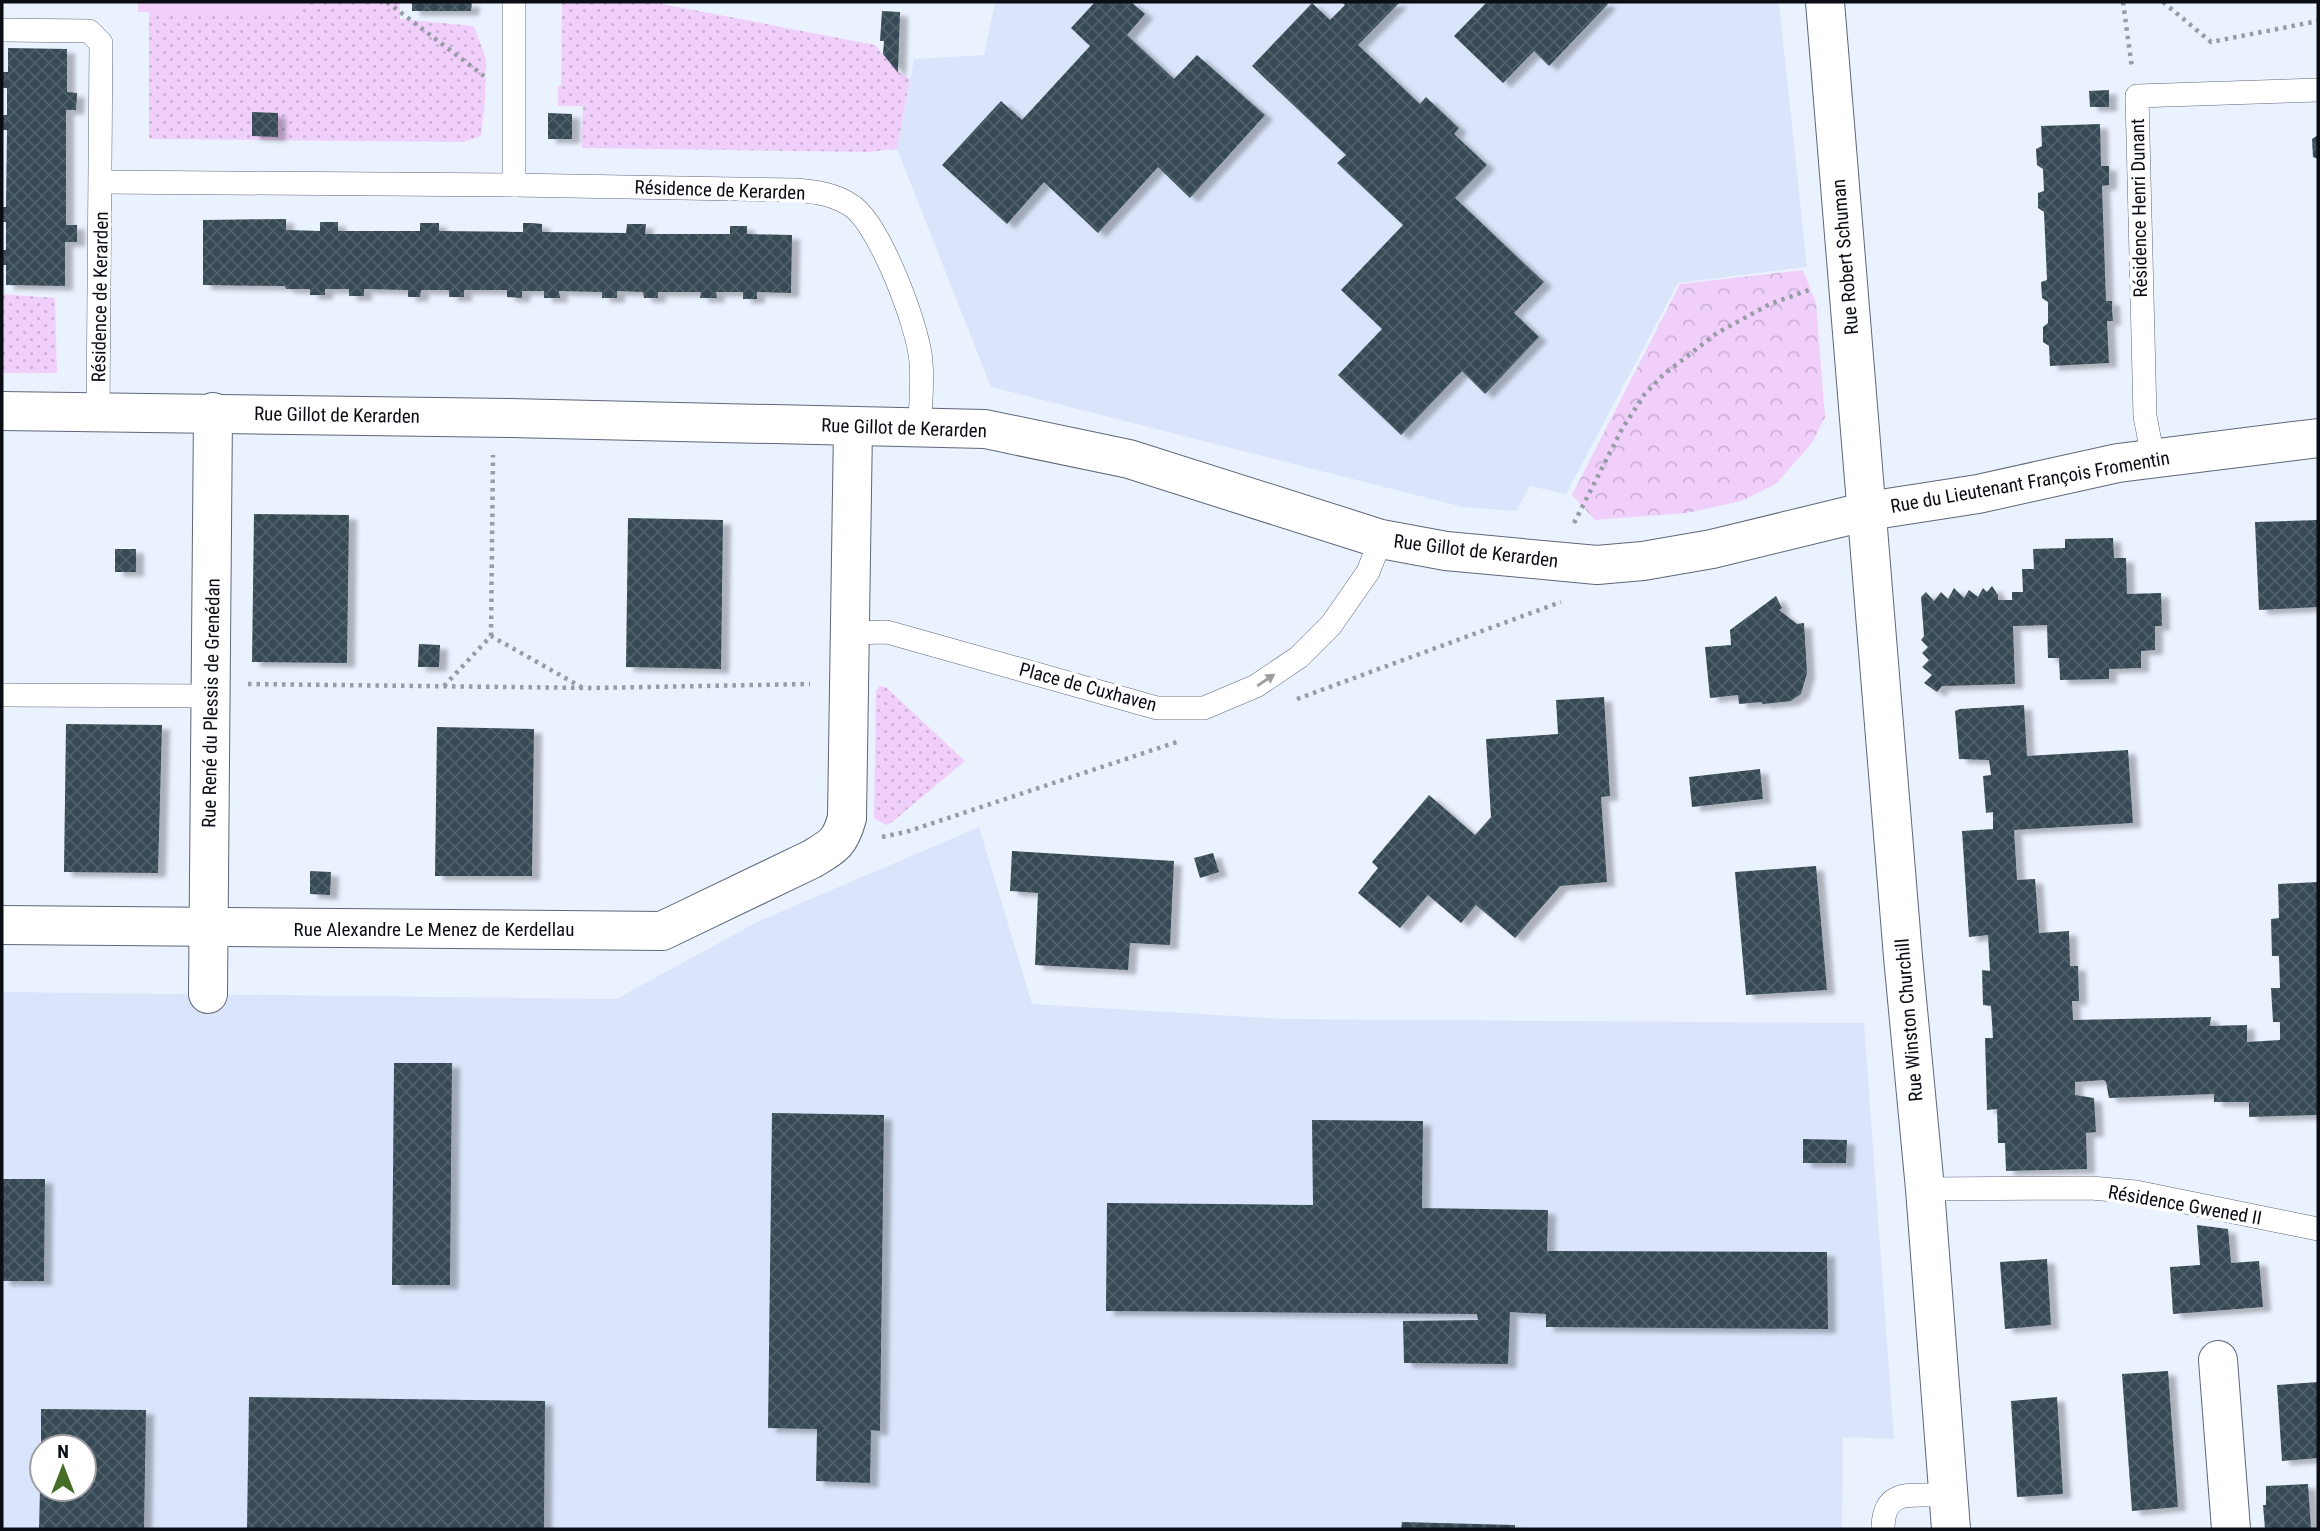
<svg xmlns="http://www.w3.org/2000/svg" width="2320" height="1531" viewBox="0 0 2320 1531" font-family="'Roboto Condensed',sans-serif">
<defs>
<pattern id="grass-dots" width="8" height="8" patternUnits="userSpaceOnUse" patternTransform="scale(1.75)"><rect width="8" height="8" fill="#f0d0fb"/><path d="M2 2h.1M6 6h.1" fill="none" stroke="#ccb1d6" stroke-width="1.8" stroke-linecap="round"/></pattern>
<pattern id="park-crowns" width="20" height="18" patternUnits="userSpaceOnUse" patternTransform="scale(1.75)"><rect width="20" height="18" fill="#f0d0fb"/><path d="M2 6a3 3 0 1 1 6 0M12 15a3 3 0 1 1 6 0" fill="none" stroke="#ccb1d6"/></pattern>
<pattern id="building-cross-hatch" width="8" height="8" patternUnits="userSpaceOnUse" patternTransform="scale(1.75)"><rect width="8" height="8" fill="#374a56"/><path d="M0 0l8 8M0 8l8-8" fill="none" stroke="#50606a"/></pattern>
<filter id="shadow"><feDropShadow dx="8" dy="4.5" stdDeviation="2" flood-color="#0004"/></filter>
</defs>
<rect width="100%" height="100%" fill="#ebf2ff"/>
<g fill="#dae5fb" fill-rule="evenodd">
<polygon points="995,2 1779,2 1807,267 1678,283 1566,494 1530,486 1516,511 1463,507 991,387 897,149 914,59 984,55"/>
<path d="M979,827L1032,1004L1285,1019L1864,1023L1894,1439L1843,1437L1842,1529H2V992L616,999L759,921ZM42,1447H84V1489H42Z"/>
</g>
<g fill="url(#grass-dots)">
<polygon points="303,2 400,2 400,19 474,26 486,59 485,101 481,136 464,142 149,139 149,12 302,12"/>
<polygon points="562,2 652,2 875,45 897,71 910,79 897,149 868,152 582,148 583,106 558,106 558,86 561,85"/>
<polygon points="2,294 55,298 57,373 2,373"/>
<polygon points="879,686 886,687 965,761 891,823 886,825 874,818 876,692"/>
</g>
<polygon fill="url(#park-crowns)" points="1803,270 1816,303 1825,417 1812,443 1776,484 1741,501 1687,513 1595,520 1572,495 1680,284"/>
<rect fill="#f0d0fb" x="138" y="2" width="165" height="10"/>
<g fill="url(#building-cross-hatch)" filter="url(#shadow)">
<polygon points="412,2 472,2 471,11 412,11"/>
<polygon points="1095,2 1131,2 1145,14 1127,35 1174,79 1197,55 1265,115 1190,198 1158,167 1098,233 1044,182 1007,224 942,165 1001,101 1022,120 1090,46 1071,28"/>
<polygon points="1342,2 1400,2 1358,45 1420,104 1426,97 1459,128 1454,134 1487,165 1455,198 1544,282 1514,313 1539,337 1485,394 1462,371 1401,435 1338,375 1382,329 1341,290 1403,225 1337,163 1346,155 1252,66 1312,3 1330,20 1345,5"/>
<polygon points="1487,2 1606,2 1608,4 1549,66 1534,51 1503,83 1454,36"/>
<polygon points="882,11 900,12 898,73 883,54 884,41 880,41"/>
<polygon points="8,48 67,49 67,92 77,93 76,110 66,110 66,225 77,225 77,242 65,242 65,286 6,285 6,265 2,265 2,250 6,250 6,222 2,222 2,207 6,207 7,130 2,130 2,115 7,115 7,88 2,88 2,72 8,72"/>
<polygon points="2109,90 2109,107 2090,107 2089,91"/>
<polygon points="252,112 278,113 278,137 252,136"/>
<polygon points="548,113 572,114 572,139 548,139"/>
<polygon points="2100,124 2101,166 2109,166 2109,185 2102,186 2106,301 2112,301 2112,310 2113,321 2107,321 2109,363 2050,366 2049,346 2043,342 2043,327 2048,323 2048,302 2042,298 2041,282 2047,280 2044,212 2038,208 2038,193 2044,191 2043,169 2037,165 2036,149 2042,146 2041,126"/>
<polygon points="2318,135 2318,159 2313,157 2312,139"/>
<polygon points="286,219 286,230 320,231 320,222 338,222 338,231 420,231 420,223 439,223 439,231 523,232 523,223 532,223 542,224 542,232 626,233 627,224 646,224 645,234 730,234 730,226 747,226 747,234 792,235 791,293 757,292 757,299 743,299 743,292 716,292 717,298 700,298 701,292 658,292 658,298 644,298 643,292 617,291 617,298 602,298 602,292 559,291 560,298 544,298 544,291 522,291 522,298 507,297 507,290 464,290 464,297 449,297 449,290 421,290 420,297 408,297 408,290 364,289 364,296 349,296 349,289 325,289 325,295 310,295 310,289 286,289 285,286 203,285 203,220"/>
<polygon points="254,514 349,515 347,663 252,662"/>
<polygon points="628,518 723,520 721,669 626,667"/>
<polygon points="2318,520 2318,607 2259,610 2255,522"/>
<polygon points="2113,538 2114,558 2126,558 2127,594 2161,593 2162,626 2155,626 2155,650 2141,651 2141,668 2109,669 2109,679 2060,680 2059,658 2048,658 2047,625 2013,626 2015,684 1942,686 1937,692 1924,683 1932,675 1922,667 1929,660 1922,653 1928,647 1921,640 1924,636 1921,597 1926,592 1934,601 1941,592 1948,599 1954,588 1964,598 1969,590 1978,597 1983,588 1987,592 1992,586 1998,595 1998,600 2012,600 2012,592 2023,592 2022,569 2034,569 2033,549 2065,548 2065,539"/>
<rect x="115" y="549" width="21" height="23"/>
<polygon points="1776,596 1782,608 1779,610 1797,624 1804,623 1807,673 1801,694 1791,701 1763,704 1761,702 1739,704 1738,695 1710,698 1705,647 1731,645 1730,630"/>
<polygon points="419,644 440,645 439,667 418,667"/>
<polygon points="1604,697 1610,796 1601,797 1607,882 1560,886 1515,938 1476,905 1461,923 1428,895 1400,928 1358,893 1378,868 1372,862 1429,795 1475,835 1491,817 1486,739 1558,734 1556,700"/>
<polygon points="2024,705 2027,756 2128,750 2133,823 2014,830 2017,880 2035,879 2039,933 2069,931 2070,966 2078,966 2079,1001 2072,1001 2073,1020 2211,1017 2210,1026 2247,1025 2247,1042 2280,1040 2280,1022 2273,1022 2271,988 2280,988 2279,956 2272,956 2271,919 2279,918 2278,884 2318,882 2317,1115 2249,1117 2249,1102 2214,1102 2214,1094 2109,1098 2106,1082 2104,1080 2075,1082 2075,1095 2094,1098 2096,1132 2086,1133 2087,1169 2006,1171 2005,1143 1998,1143 1997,1109 1987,1110 1985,1038 1993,1038 1991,1006 1983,1005 1982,970 1990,971 1988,935 1969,937 1962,831 1993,829 1993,812 1986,813 1983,776 1991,775 1989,760 1959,759 1955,711 1960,709"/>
<polygon points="66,724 162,725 158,873 64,872"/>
<polygon points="437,727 534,729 532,876 435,876"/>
<polygon points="1760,769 1763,799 1692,807 1689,777"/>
<polygon points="1012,851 1174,861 1170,945 1130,943 1128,970 1035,965 1038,893 1010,891"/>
<polygon points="1213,853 1219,872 1200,878 1194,858"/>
<polygon points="1816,866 1827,990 1746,995 1735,872"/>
<polygon points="310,871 331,872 330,895 310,894"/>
<polygon points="394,1063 452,1063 450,1285 392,1285"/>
<polygon points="772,1113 884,1115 880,1431 871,1430 870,1483 816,1481 817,1429 768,1428"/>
<polygon points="1312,1120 1423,1121 1422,1208 1548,1210 1547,1251 1827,1252 1828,1329 1546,1327 1546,1314 1510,1312 1508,1364 1404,1363 1403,1321 1478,1320 1477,1314 1106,1311 1107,1203 1313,1205"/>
<polygon points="1803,1139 1847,1140 1846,1163 1803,1163"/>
<polygon points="2,1179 45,1179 44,1281 2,1281"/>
<polygon points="2197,1225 2228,1229 2231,1263 2259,1261 2263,1307 2173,1314 2170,1267 2200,1265"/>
<polygon points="2047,1259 2051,1325 2005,1329 2000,1262"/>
<polygon points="2168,1371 2178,1507 2132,1511 2122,1374"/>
<polygon points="2318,1382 2318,1458 2282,1461 2277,1385"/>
<polygon points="249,1397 545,1401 544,1529 247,1529"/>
<polygon points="2057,1397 2063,1494 2017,1497 2011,1401"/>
<polygon points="41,1409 146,1410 144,1529 39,1529 40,1489 84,1489 84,1447 41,1447"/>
<polygon points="2308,1484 2311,1529 2265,1529 2263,1505 2266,1505 2266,1486"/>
<polygon points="1402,1522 1515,1525 1515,1529 1401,1529"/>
</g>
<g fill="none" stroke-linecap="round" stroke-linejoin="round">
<g stroke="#5e6779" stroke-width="24">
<g id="service">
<polyline points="2,30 89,31 101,43 98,412"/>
<path d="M101,182L514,185L796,190C817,192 834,194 852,206C880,225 919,328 921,362C923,384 920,406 920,427"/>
<polyline points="514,185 514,2"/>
<polyline points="2153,458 2145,416 2137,96 2318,90"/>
<polyline points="849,633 887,632 1157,708 1204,708 1256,686 1299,657 1331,625 1368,572 1381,539"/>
<polyline points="2,695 211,696"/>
<polyline points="1925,1189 2091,1188 2136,1192 2318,1229"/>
<path d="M1883,1529C1883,1485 1915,1497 1948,1495"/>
</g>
</g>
<g stroke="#5e6779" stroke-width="40">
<g id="minor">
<polyline points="2,411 510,418 985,429 1129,459 1381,539 1446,551 1597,565 1643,561 1712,549 1868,511 1978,494 2118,463 2318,438"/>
<path d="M2,925L662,931L812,859C834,846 840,843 847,818L853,426"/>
<polyline points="208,994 213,412"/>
<polyline points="2218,1360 2231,1529"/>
</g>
</g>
<g stroke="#5e6779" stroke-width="40">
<polyline id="tertiary" points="1825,2 1903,957 1925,1189 1951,1529"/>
</g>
<g stroke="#979ca7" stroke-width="4.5" stroke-dasharray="3.5 5" stroke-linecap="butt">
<polyline points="387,2 484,76"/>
<polyline points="2123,2 2132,68"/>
<polyline points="2163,2 2211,42 2318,21"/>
<polyline points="1574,523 1622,429 1644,395 1663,375 1717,333 1770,304 1809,290"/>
<polyline points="491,636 493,455"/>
<polyline points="248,684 593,688 810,684"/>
<polyline points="444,686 491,636 583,688"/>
<polyline points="1297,699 1561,602"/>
<polyline points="882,837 906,832 1180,741"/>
</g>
<use href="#service" stroke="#fff" stroke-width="23"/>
<use href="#minor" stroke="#fff" stroke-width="38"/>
<use href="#tertiary" stroke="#fff" stroke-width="38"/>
</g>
<defs><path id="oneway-solid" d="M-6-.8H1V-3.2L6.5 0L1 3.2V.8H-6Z" transform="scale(1.75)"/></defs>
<use fill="#9d9ea1" href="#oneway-solid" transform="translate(1266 680) rotate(-34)"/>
<g text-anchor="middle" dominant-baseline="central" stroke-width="7" stroke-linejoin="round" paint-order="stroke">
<g font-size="19" fill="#0a0d14" stroke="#fff">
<text transform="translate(720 190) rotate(2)">Résidence de Kerarden</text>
<text transform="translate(2139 208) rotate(-91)">Résidence Henri Dunant</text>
<text transform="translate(1845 257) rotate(-95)">Rue Robert Schuman</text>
<text transform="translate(100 297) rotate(-89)">Résidence de Kerarden</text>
<text transform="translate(337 415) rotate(1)">Rue Gillot de Kerarden</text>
<text transform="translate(904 428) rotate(2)">Rue Gillot de Kerarden</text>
<text transform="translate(2030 482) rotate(-10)">Rue du Lieutenant François Fromentin</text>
<text transform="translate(1476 551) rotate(7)">Rue Gillot de Kerarden</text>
<text transform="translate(1088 687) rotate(15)">Place de Cuxhaven</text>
<text transform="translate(211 703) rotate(-89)">Rue René du Plessis de Grenédan</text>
<text x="434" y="929">Rue Alexandre Le Menez de Kerdellau</text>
<text transform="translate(1909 1020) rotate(-95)">Rue Winston Churchill</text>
<text transform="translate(2185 1205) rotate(10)">Résidence Gwened II</text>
</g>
</g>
<rect width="2320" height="1531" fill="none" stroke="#0a0d14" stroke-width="7"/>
<g transform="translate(63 1468)"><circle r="33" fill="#ffffff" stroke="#9d9ea1" stroke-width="2"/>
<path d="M0-5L12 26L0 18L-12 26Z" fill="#466d27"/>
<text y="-10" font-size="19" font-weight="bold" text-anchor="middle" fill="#0a0d14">N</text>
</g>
</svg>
